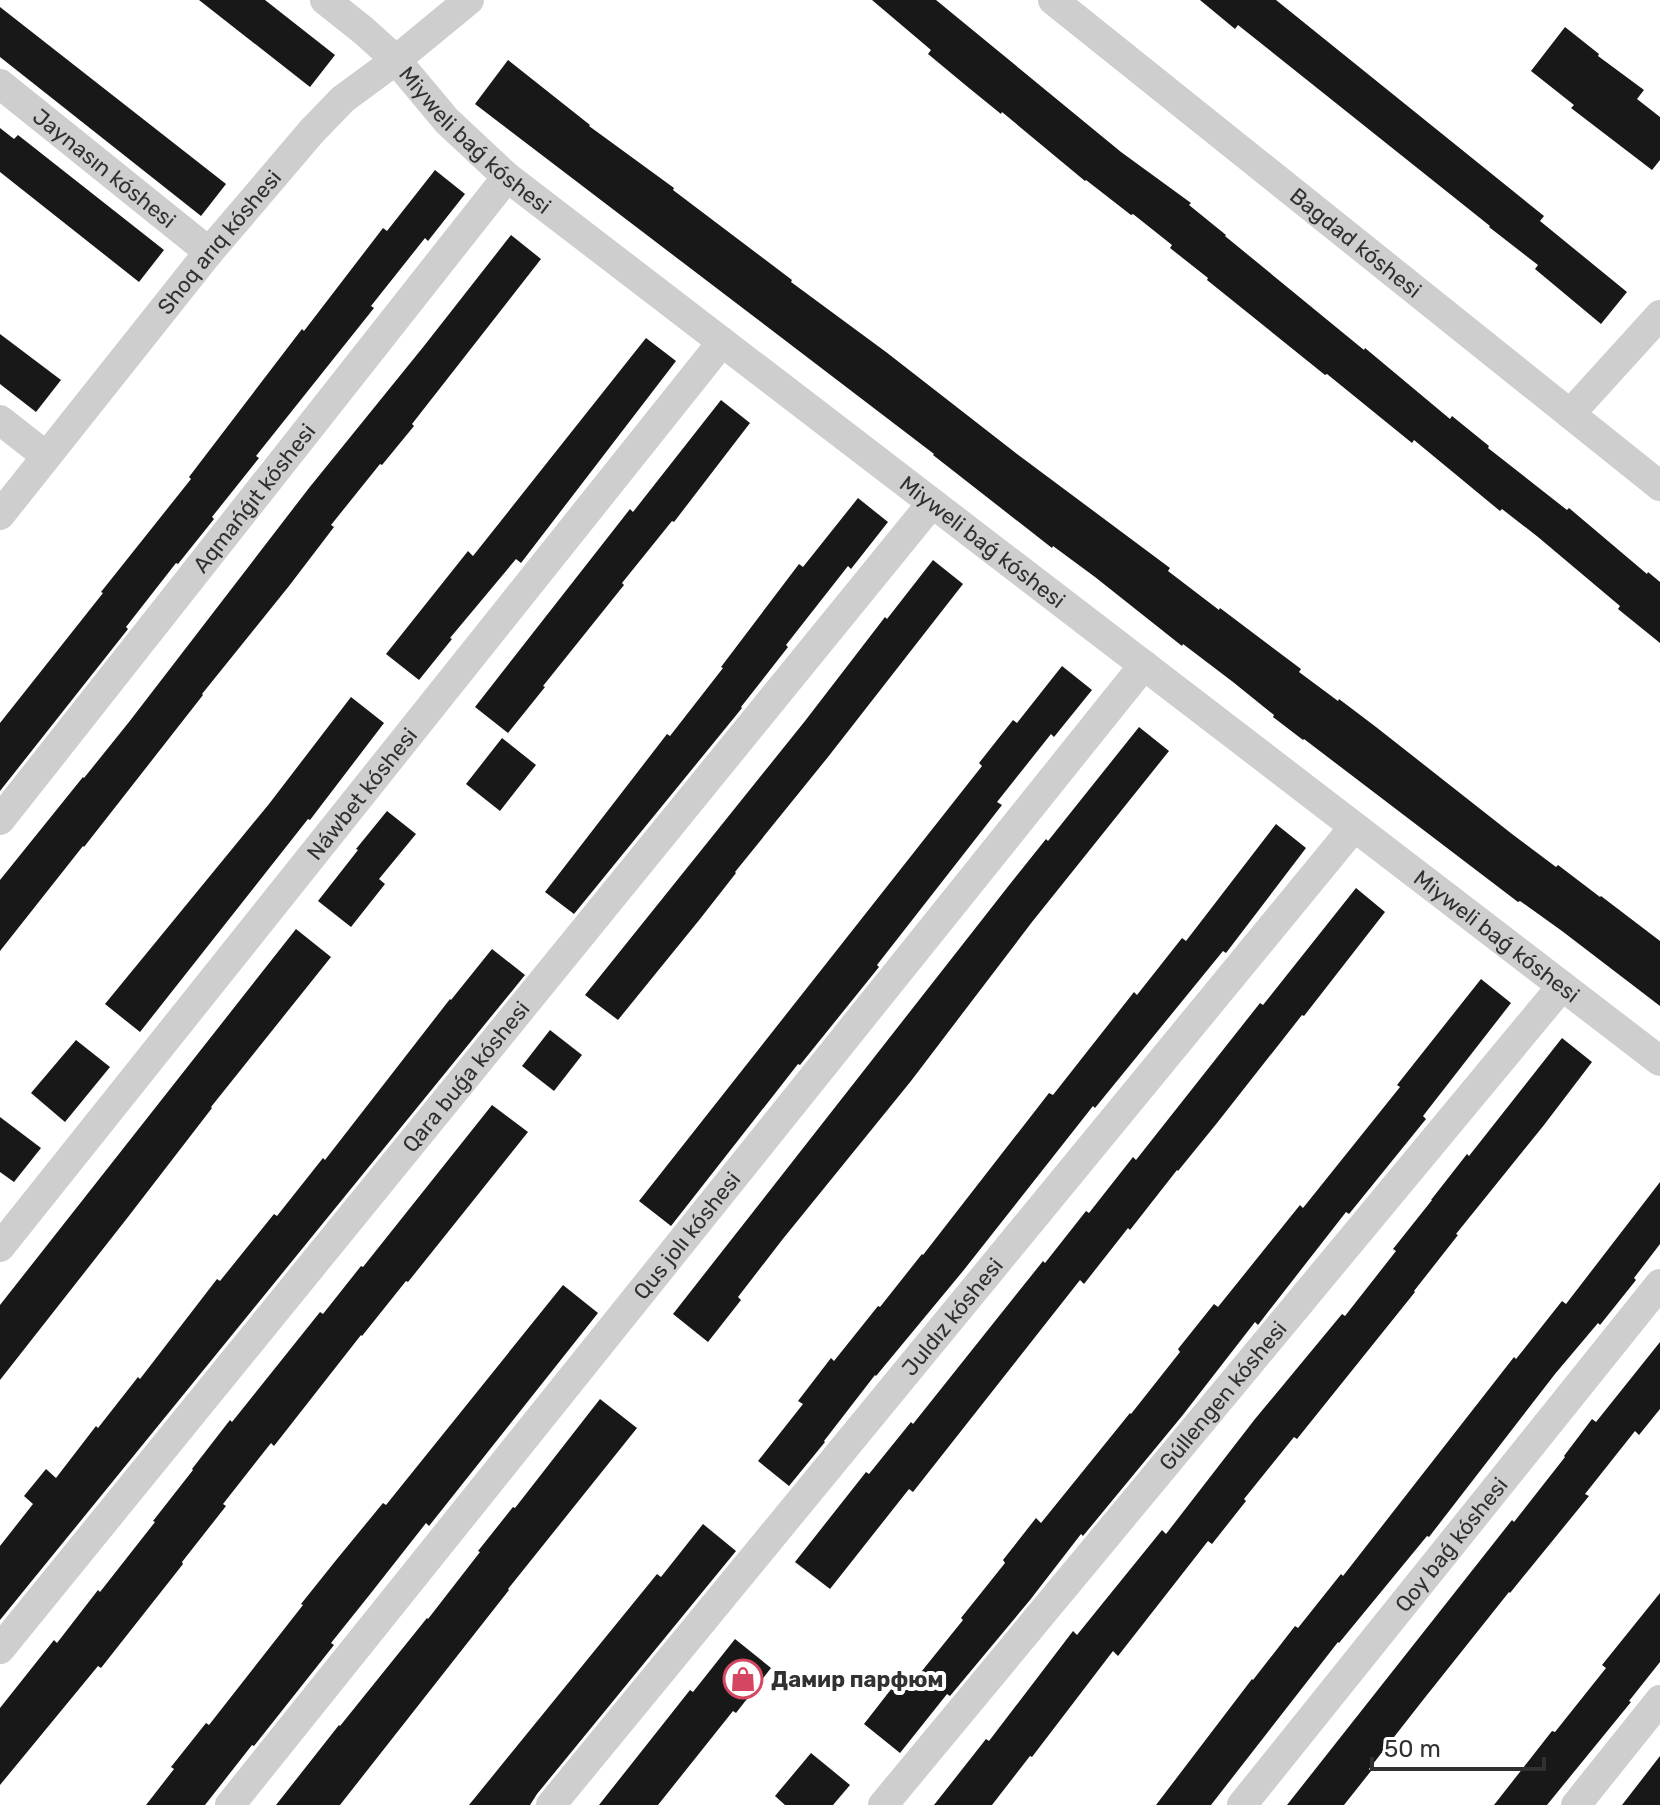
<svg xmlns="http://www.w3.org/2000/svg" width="1660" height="1805" viewBox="0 0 1660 1805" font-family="Rubik,sans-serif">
<rect width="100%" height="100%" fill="#fff"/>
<g fill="#181818">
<polygon points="199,0 265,0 335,55 310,87"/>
<polygon points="872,0 936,0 1121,152 1191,203 1189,205 1226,235 1225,236 1364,350 1365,348 1450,419 1452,416 1489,446 1488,448 1567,510 1569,508 1647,574 1648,572 1660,582 1660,643 1618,609 1620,606 1538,537 1502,509 1500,511 1414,440 1412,443 1327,374 1325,375 1207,280 1208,278 1170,248 1172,245 1133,214 1131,215 1086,180 1085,181 1002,112 1001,114 969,88 928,54 931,50"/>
<polygon points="1200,0 1276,0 1544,216 1540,221 1627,292 1601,324 1535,269 1538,265 1489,227 1490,226 1238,25 1235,29"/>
<polygon points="0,7 226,184 201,216 0,57"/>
<polygon points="1565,27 1599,54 1598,56 1644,90 1637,99 1660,117 1660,160 1652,170 1571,108 1574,105 1531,71"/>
<polygon points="508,60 590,125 589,126 674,188 673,190 792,280 791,282 886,352 1017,454 1170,568 1168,571 1219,610 1220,608 1301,669 1299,672 1338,701 1339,699 1376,727 1512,834 1556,867 1558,865 1600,897 1601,896 1660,941 1660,1006 1562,931 1520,901 1518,902 1304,739 1303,740 1273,717 1274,715 1233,682 1183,644 1182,646 1095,577 1053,546 1052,548 933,455 934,454 475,104"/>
<polygon points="0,128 14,139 18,135 164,250 139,282 0,172"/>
<polygon points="435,170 465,194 428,241 425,238 371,306 374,308 256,456 259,458 212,517 214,519 178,564 176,563 126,627 128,629 0,791 0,723 103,593 101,592 191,479 189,477 302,329 304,331 383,228 387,231"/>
<polygon points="511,235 541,259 412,424 414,426 382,465 380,464 331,525 334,527 289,586 202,694 203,695 84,847 83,846 0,951 0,880 83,777 84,778 129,722 309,488 424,346"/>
<polygon points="0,334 61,380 36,412 0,384"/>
<polygon points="646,338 676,361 521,563 516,559 450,638 452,639 419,680 386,654 468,551 473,556"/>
<polygon points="721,400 750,423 674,522 672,521 622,583 624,585 543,686 545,687 508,733 475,707 630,509 633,512"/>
<polygon points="858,498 888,522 851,569 848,566 786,645 788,647 741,707 742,708 574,914 545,892 667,734 670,736 723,668 721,667 799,564 803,567"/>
<polygon points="933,560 963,584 828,757 735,872 736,873 700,919 618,1020 585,995 805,721 885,617 887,619"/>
<polygon points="1062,666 1092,690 1054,737 1051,734 997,802 1002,805 877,965 879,967 800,1065 798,1064 671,1226 639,1201 982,766 979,763 1013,720 1017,723"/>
<polygon points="351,697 384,723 310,820 308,819 140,1032 105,1004 269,804"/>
<polygon points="1139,727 1169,751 1032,922 911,1081 782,1240 738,1297 741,1300 708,1342 673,1314 1010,884 1046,839 1048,841"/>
<polygon points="502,738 536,765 500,811 466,784"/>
<polygon points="387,811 416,834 379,879 385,884 351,927 318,901 358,850 356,849"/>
<polygon points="1276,824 1306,848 1226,953 1223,951 1095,1108 1093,1106 963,1271 876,1376 875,1375 824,1441 825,1442 789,1486 758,1461 803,1404 798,1401 831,1358 834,1361 878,1306 880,1307 922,1254 923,1255 1049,1093 1053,1095 1134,992 1137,995 1182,938 1186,941"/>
<polygon points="1356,888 1385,912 1304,1016 1302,1015 1217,1123 1178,1171 1177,1170 1130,1230 1128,1228 1084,1284 1080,1280 913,1492 909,1489 830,1589 795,1562 866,1472 869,1474 911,1422 913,1424 1043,1261 1045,1263 1086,1211 1089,1213 1133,1157 1136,1160 1260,1003 1263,1005"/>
<polygon points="296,929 331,957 211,1107 212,1108 128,1217 0,1380 0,1305"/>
<polygon points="492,949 525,975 0,1620 0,1546 33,1504 24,1496 46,1469 56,1478 96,1426 98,1428 138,1377 140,1379 217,1279 220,1281 274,1214 277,1216 323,1158 325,1160 450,999 451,1000"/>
<polygon points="1481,979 1511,1003 1423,1116 1426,1119 1349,1214 1346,1212 1268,1312 1258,1325 1255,1322 1182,1416 1083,1536 1081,1534 1030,1600 950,1696 947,1694 900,1753 864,1724 899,1679 909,1687 963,1620 961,1618 1005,1563 1003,1560 1036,1518 1041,1523 1130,1413 1131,1414 1180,1352 1178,1349 1214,1304 1218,1307 1300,1205 1303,1208 1400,1087 1397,1085"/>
<polygon points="550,1030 582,1055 554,1091 522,1066"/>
<polygon points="1562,1038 1592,1062 1544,1125 1456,1234 1458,1235 1414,1291 1415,1292 1297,1439 1294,1437 1244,1499 1246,1501 1212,1544 1208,1541 1118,1656 1113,1651 1032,1757 1030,1756 992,1805 934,1805 986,1739 989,1741 1073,1631 1077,1635 1162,1530 1166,1534 1255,1419 1342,1314 1345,1316 1396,1251 1393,1249 1432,1200 1431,1200 1467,1154 1469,1156"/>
<polygon points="76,1040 110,1067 65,1122 31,1093"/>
<polygon points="492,1105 528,1132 408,1282 406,1281 362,1336 361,1335 274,1446 271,1443 223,1504 226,1506 182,1562 183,1564 101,1668 98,1666 0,1785 0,1708 54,1640 57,1643 98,1590 100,1592 155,1522 153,1521 193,1470 192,1469 230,1420 232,1422 320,1312 323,1314 361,1266 363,1267"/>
<polygon points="0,1117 41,1148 14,1182 0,1172"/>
<polygon points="1660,1182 1660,1244 1634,1278 1636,1280 1600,1325 1598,1323 1555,1374 1429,1537 1427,1536 1339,1643 1338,1642 1211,1805 1156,1805 1252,1679 1253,1680 1295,1626 1298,1628 1341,1574 1343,1576 1514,1357 1516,1359 1562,1301 1566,1304"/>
<polygon points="563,1285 598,1313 429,1526 426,1523 371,1593 331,1643 334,1645 254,1746 252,1745 205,1805 146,1805 174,1769 171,1767 206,1723 209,1725 303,1605 301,1604 337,1559 383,1503 386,1505"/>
<polygon points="1660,1342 1660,1409 1639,1435 1635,1431 1585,1494 1589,1496 1510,1593 1509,1592 1423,1700 1369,1769 1371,1771 1344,1805 1287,1805 1512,1520 1514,1522 1565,1457 1564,1456 1592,1419 1596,1422"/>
<polygon points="600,1399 637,1428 508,1589 509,1590 340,1805 276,1805 339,1725 340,1726 427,1618 428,1619 480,1552 478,1551 513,1507 515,1508"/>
<polygon points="703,1524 736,1551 537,1794 530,1805 469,1805 657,1574 661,1577"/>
<polygon points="1660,1593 1660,1662 1629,1701 1631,1702 1547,1805 1494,1805 1552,1731 1555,1732 1606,1668 1602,1665"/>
<polygon points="735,1639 771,1668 736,1713 733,1711 658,1805 599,1805 690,1690 693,1692"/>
<polygon points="811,1753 850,1785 833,1805 785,1805 775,1796"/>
<polygon points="1660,1756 1660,1805 1622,1805"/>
</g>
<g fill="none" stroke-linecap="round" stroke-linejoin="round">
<g stroke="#cecece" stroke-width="30">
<path id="s1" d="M325,0L364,31L396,60L447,121L507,177L1660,1061"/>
<path id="s2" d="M1053,0L1660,486"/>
<path id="s3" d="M0,84L209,252"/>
<polyline points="1570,414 1660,315"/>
<polyline points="0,420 46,456"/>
<path id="s4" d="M0,515L209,252L312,131L343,99L396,60L469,0"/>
<path id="s5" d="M0,820L507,177"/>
<path id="s6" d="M0,1247L722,342"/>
<path id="s7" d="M0,1649L932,503"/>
<path id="s8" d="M230,1805L1144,665"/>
<path id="s9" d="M551,1805L1354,827"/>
<path id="s10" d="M883,1805L1562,986"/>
<path id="s11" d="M1242,1805L1660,1284"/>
<polyline points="1576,1805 1660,1700"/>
</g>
</g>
<defs>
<g id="shop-ring" transform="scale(2)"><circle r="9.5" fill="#fff" stroke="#d54662" stroke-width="1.5"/><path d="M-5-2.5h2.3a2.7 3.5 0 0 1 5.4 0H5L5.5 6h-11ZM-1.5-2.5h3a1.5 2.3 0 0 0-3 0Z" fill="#d54662"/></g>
</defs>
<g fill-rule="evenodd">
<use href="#shop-ring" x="743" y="1679"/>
</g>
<g text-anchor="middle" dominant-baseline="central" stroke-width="8" stroke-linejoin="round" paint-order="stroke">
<g font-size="22" fill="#313131" stroke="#fff">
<text stroke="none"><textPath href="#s1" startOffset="206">Miyweli baǵ kóshesi</textPath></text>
<text stroke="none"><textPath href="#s3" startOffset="134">Jaynasın kóshesi</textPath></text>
<text stroke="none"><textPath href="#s4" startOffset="350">Shoq arıq kóshesi</textPath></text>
<text stroke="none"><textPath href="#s2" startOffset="388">Bagdad kóshesi</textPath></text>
<text stroke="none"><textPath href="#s5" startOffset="410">Aqmańǵıt kóshesi</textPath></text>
<text stroke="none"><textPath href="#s1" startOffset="854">Miyweli baǵ kóshesi</textPath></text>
<text stroke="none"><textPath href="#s6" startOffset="580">Náwbet kóshesi</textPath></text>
<text stroke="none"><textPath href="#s1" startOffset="1502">Miyweli baǵ kóshesi</textPath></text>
<text stroke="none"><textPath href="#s7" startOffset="738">Qara buǵa kóshesi</textPath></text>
<text stroke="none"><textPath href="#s8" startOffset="730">Qus jolı kóshesi</textPath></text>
<text stroke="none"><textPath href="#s9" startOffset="632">Juldız kóshesi</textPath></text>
<text stroke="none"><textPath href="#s10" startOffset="532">Gúllengen kóshesi</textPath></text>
<text stroke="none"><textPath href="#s11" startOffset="334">Qoy baǵ kóshesi</textPath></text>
</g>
<g font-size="22" font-weight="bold" fill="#313131" stroke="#fff" text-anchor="start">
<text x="771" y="1679">Дамир парфюм</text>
</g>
</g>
<path d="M1372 1757v12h172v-12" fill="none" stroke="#313131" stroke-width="4"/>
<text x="1384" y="1757" font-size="24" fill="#313131" stroke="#ffffff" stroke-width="6" paint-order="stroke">50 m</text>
</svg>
